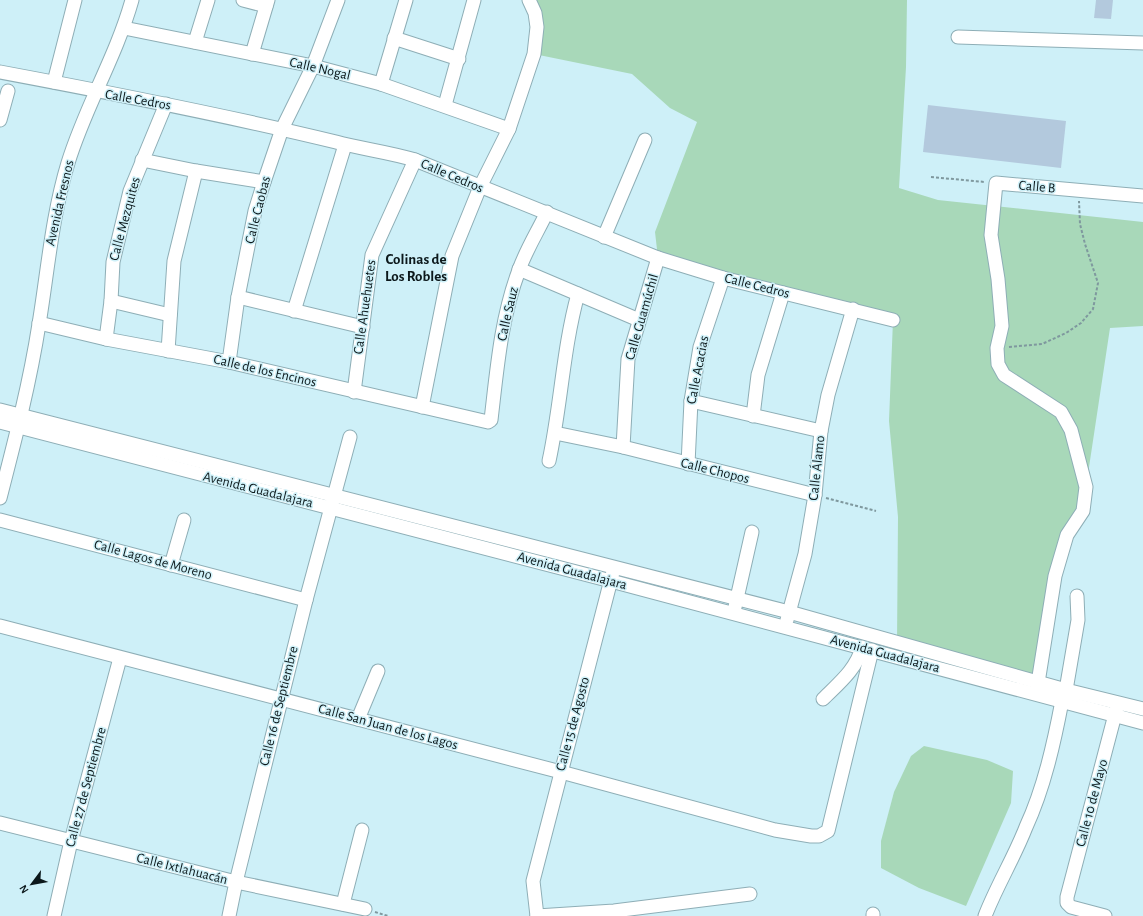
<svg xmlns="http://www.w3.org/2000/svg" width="1143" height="916" viewBox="0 0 1143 916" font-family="'Alegreya Sans',sans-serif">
<rect width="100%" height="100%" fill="#cef0f8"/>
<g fill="#a8d8b9">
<polygon points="527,0 907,0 906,67 899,188 938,200 1143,222 1143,326 1110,328 1086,487 1067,535 1039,681 897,643 898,517 889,421 893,320 658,258 655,232 697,122 670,108 632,74 534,54"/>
<polygon points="924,746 987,760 1013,771 1011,803 966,906 919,888 881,868 881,841 894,792 911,756"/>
</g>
<g fill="#b3c9dd">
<polygon points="1096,0 1113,0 1111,19 1094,18"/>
<polygon points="928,105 1066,121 1061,168 923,152"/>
</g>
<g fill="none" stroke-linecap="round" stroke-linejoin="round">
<g stroke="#8eaeb6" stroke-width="15">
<g id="minor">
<polyline points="243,0 266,6"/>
<polyline points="124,28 313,66 381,84 509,129"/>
<polyline points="958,37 1143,43"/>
<polyline points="394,38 459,59"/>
<polyline points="195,42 208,0"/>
<polyline points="252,54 268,0"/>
<path d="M0,72C112,93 225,115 336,142C362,149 389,152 415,160L658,258L723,278L893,320"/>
<polyline points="54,82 75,0"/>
<polyline points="381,84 406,0"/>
<polyline points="445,105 474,0"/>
<polyline points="0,120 8,91"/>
<polyline points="142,160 196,171 264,182"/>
<polyline points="604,237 645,140"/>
<polyline points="519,269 639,320"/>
<polyline points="238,297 363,327"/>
<polyline points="111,301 170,315"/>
<polyline points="294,311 345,145"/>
<path d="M39,323L106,339L229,362L488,422L491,420C497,369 501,318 519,270C526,250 538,231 547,212"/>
<polyline points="106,339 111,301 113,262 130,191 166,104"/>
<polyline points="168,351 174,261 196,171"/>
<polyline points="229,362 238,297 255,211 264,182 282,129 313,66 338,0"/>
<polyline points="354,392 372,255 415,160"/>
<polyline points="691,401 821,431"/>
<polyline points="422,407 452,256 480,187 509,129 534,54 537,27 535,13 529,0"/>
<polyline points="0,410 789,612 1066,690 1143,709"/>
<polyline points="753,416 758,375 783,293"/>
<polyline points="0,422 611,581 1143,723"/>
<polyline points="555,433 623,447 815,495"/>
<polyline points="623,447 628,359 658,258"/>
<path d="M549,461C561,406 563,348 578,294"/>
<polyline points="688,464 691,401 700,347 723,278"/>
<path d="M0,498C15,440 30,382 39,324C48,269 52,216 68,163C85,107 116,57 132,0"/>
<polyline points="0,520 306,600"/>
<polyline points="171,565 184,520"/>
<polyline points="735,607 752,532"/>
<polyline points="787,620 805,554 815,495 821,431 828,395 853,309"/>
<polyline points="0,626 561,772 775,830 811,836 819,836 828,831 872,650"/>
<polyline points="1037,689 1055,576 1067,535 1083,511 1086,487 1071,430 1061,412 1004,375 998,364 997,348 1002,326 998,279 991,235 996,183 1143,196"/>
<polyline points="1066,690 1078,620 1077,596"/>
<path d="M823,699C838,684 857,669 862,647"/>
<polyline points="358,719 378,671"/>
<polyline points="0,823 236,882 365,909"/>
<polyline points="343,904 362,830"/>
<polyline points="54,916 71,841 120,658"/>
<polyline points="229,916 236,882 306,600 350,437"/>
<polyline points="537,916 533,881 613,572"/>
<polyline points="537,916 614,911 750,894"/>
<polyline points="873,916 873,914"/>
<path d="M985,916C997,885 1014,858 1026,827C1044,788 1054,743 1062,701"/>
<polyline points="1105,916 1071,907 1067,903 1067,897 1117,707"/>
</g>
</g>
<g stroke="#7f989e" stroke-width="2" stroke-dasharray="3 2" stroke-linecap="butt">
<polyline points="931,177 985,182"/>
<polyline points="1009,347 1042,344 1066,333 1081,323 1093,309 1098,283 1085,244 1080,224 1079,201"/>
<polyline points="826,498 876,511"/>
<polyline points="375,912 388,916"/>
</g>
<use href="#minor" stroke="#fff" stroke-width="13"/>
</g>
<g text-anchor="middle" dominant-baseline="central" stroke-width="3" stroke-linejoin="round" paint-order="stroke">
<g font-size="14" fill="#0c181b" stroke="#cef0f8">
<text transform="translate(320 69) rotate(13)">Calle Nogal</text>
<text transform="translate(138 100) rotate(10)">Calle Cedros</text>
<text transform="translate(452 176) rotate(23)">Calle Cedros</text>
<text transform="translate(1037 187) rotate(5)">Calle B</text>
<text transform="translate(60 203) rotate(-77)">Avenida Fresnos</text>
<text transform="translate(258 210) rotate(-76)">Calle Caobas</text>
<text transform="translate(125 219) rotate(-75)">Calle Mezquites</text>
<text transform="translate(757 286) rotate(14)">Calle Cedros</text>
<text transform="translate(365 307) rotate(-82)">Calle Ahuehuetes</text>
<text transform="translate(508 314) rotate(-77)">Calle Sauz</text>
<text transform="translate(642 317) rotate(-74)">Calle Guamúchil</text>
<text transform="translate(698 370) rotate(-79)">Calle Acacias</text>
<text transform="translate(265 371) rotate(13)">Calle de los Encinos</text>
<text transform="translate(817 468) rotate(-84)">Calle Álamo</text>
<text transform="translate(715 471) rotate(14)">Calle Chopos</text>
<text transform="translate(258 490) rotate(14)">Avenida Guadalajara</text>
<text transform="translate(153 560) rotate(15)">Calle Lagos de Moreno</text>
<text transform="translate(572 571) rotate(15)">Avenida Guadalajara</text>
<text transform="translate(885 654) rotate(15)">Avenida Guadalajara</text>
<text transform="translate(279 706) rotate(-76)">Calle 16 de Septiembre</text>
<text transform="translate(573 724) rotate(-75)">Calle 15 de Agosto</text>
<text transform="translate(388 727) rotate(15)">Calle San Juan de los Lagos</text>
<text transform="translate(86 787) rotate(-75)">Calle 27 de Septiembre</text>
<text transform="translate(1092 803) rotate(-75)">Calle 10 de Mayo</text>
<text transform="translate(182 869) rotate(14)">Calle Ixtlahuacán</text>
</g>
<g font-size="15" font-weight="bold" fill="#0c181b" stroke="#cef0f8">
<text x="416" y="259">Colinas de<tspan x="416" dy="17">Los Robles</tspan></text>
</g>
</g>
<g transform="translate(32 884) rotate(238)" stroke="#cef0f8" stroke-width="3" paint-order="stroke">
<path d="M0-3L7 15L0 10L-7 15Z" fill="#0c181b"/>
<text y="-6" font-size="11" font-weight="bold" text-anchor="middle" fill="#0c181b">N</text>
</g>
</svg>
